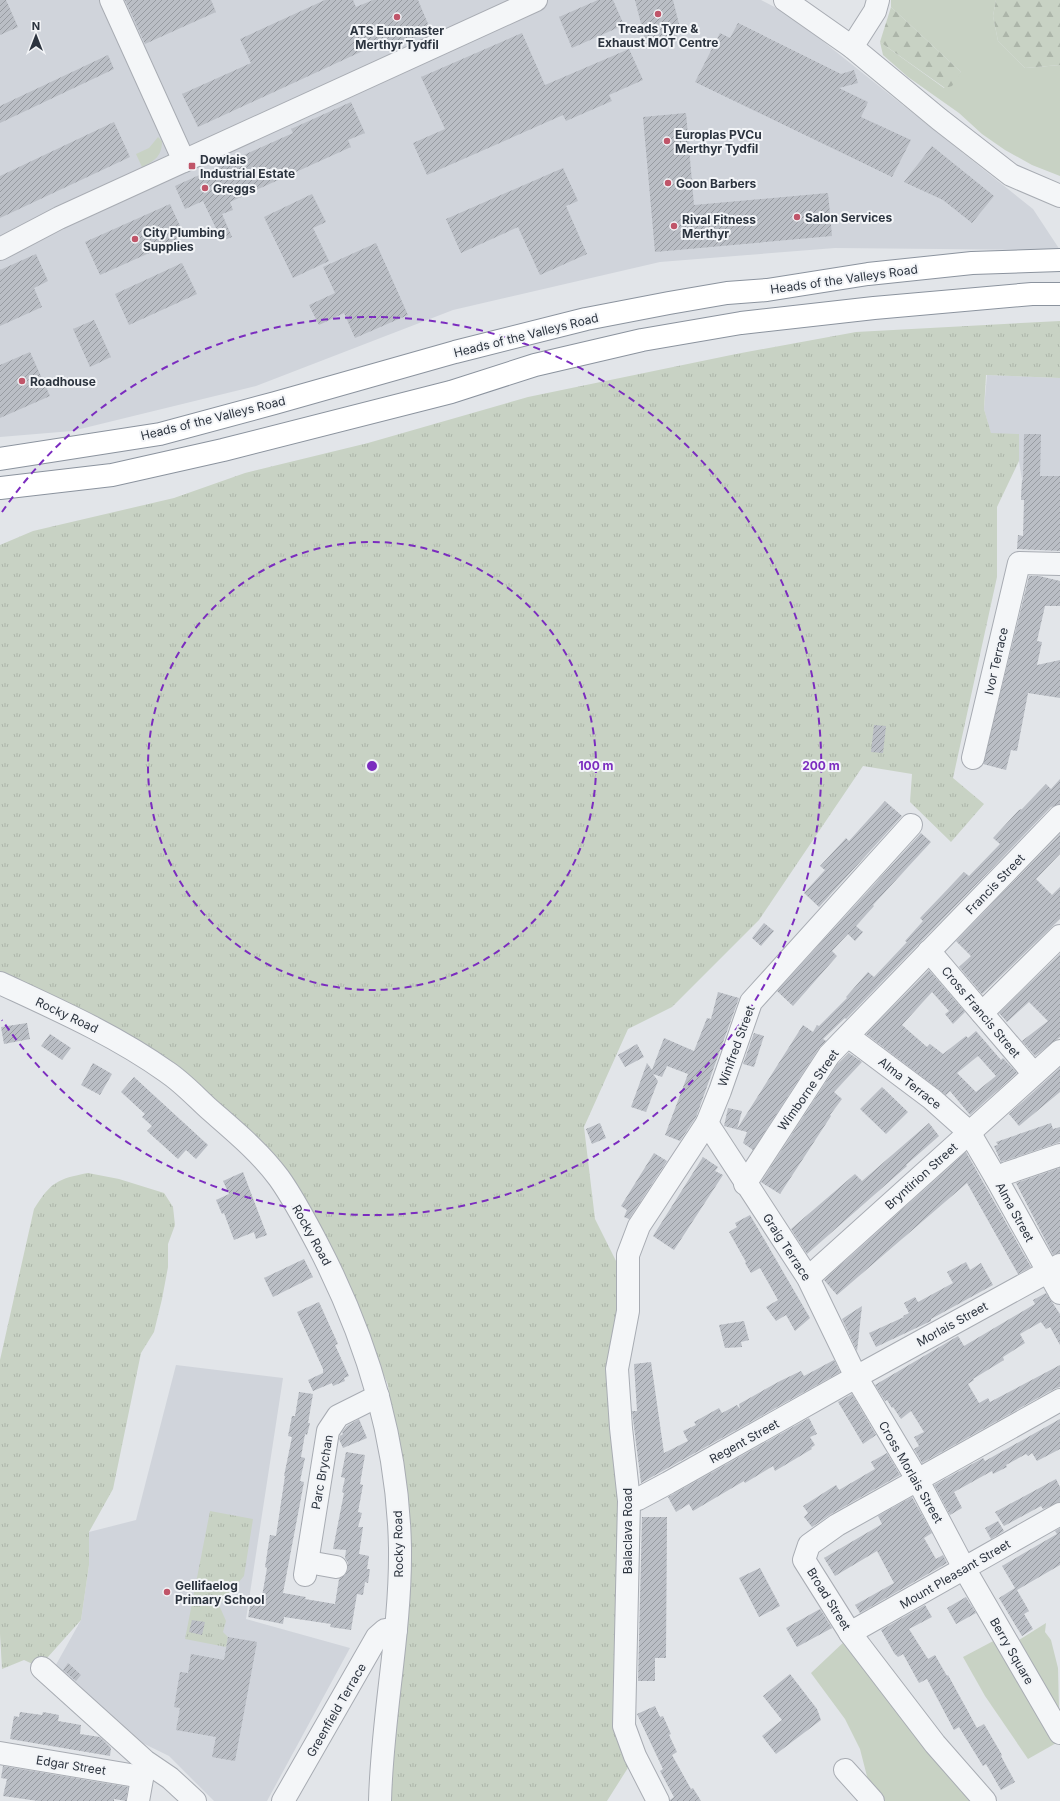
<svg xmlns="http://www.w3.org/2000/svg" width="1060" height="1801" viewBox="0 0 1060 1801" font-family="Inter,sans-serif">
<defs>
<pattern id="forest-firs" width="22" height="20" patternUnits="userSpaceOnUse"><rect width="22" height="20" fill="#c8d2c4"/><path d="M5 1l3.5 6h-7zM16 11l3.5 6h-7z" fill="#acb5a9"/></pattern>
<pattern id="park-tufts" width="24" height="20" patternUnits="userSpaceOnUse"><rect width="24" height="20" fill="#c8d2c4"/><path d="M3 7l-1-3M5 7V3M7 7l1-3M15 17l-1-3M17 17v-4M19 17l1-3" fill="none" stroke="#acb5a9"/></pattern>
<pattern id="building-hatch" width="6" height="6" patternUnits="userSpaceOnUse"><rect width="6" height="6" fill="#babec5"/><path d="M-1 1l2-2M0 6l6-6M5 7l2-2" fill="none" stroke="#979ba1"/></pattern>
</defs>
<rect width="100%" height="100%" fill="#e2e5e9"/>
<g fill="#d0d4db">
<polygon points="0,0 761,0 790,15 1033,209 1060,250 835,248 660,262 453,310 256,386 72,431 0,437"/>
<polygon points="987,375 1060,378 1060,502 1021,500 1022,480 1019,461 1019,434 991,434 984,409"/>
<polygon points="176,1365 283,1378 246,1619 350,1648 267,1801 214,1801 169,1756 118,1731 53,1670 81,1620 89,1565 89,1532 136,1520"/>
</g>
<g fill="#c8d2c4">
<polygon points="891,0 996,0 993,16 998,41 1025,68 1060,65 1060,176 1032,165 1005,150 982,134 959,113 908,77 883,55 880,42 944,88 961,72 891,7"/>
<path d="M158,137L162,141C162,156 155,161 142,167L136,154L149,148Z"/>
<polygon points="1046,1623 1045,1632 1051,1640 1058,1668 1059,1709 1019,1640"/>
<polygon points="999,1638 1058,1742 1028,1759 985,1696 963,1657"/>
<polygon points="846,1640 977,1801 885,1801 870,1788 860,1749 845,1719 811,1673"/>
</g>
<g fill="url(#forest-firs)">
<polygon points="996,0 1060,0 1060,65 1025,68 998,41 993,16"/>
<polygon points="891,7 961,72 952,86 945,88 880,42"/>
</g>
<g fill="url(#park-tufts)">
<polygon points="1060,321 1060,378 986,375 984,409 991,433 1019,434 1019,461 997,507 997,577 953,778 984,804 951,842 910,802 912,774 863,766 759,920 672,1007 628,1029 584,1127 595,1219 622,1273 620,1511 631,1763 607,1801 391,1801 407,1562 388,1385 326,1240 227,1116 143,1043 0,976 0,545 33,531 174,498 245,473 368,443 528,397 736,354 856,332"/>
<path d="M88,1173L119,1179L164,1193L173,1207L175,1225L168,1244V1267L162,1299L154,1332L141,1353L113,1489L89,1532V1565L81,1620L39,1667L24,1660L2,1669L0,1634V1360L34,1209C51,1182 57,1179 88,1173Z"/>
<polygon points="210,1511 253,1519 244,1576 219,1605 226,1621 223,1632 228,1637 226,1647 185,1639"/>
</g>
<g fill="url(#building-hatch)" fill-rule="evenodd">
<polygon points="0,0 6,0 18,27 0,35"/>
<polygon points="125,0 211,0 216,12 145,44"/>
<polygon points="325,0 353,0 356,7 373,0 418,0 431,31 383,51 380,43 198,127 182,94 251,63 240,39"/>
<polygon points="598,0 613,0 624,25 572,48 559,17"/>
<polygon points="635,0 673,0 680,28 675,29 678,40 647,48"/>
<polygon points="738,23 841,74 854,70 858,83 839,88 868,102 861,117 911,140 892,177 695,82 720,33 730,38"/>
<polygon points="522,33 545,85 629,49 643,80 609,95 612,101 566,121 563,115 427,175 413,143 445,129 421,77"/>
<polygon points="108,55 114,69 0,123 0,106"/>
<polygon points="351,102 365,133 348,140 351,147 230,202 233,210 222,214 232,237 222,241 203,201 185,209 175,186 293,133 291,129"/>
<polygon points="686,113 694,205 828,193 832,236 655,252 643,117"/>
<polygon points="114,122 130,157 0,218 0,176"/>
<polygon points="932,146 994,196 972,223 943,200 904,182"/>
<polygon points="563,168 578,201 566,206 587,254 540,275 518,227 461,253 446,219"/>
<polygon points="312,194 326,222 313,228 329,261 293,278 264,217"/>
<polygon points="170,204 185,237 100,275 85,242"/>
<polygon points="376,243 408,315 355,338 344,313 319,325 309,305 335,293 323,267"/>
<polygon points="36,254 48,281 34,288 42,307 0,326 0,270"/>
<polygon points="182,263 197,294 129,325 115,294"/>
<polygon points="94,320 111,357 90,367 73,329"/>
<polygon points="30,352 50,396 0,418 0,365"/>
<polygon points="1024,434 1041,434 1040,476 1060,476 1060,551 1017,549 1018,535 1023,536 1024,500 1021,500 1022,480 1023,480"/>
<polygon points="1029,576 1039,576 1060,581 1060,606 1045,606 1037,641 1042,642 1037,665 1060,660 1060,698 1028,693 1017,751 1011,750 1006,770 983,764"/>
<polygon points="874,725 886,726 883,753 871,752"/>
<polygon points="1060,779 1060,804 1051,807 846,1019 845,1018 823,1039 826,1041 819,1048 753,1150 743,1143 747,1132 724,1126 728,1108 742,1111 737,1129 803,1025 813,1032 817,1025 819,1026 847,998 846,997 868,972 874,977 907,942 905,941 923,921 920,918 964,872 969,876 1000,844 993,838 1019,810 1022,809 1046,784 1051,789"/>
<polygon points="885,801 902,816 819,907 804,893 825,870 820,866 846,838 849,841"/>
<polygon points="921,833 931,842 873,905 874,906 856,926 863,932 855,941 848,934 832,951 837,956 793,1006 777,991"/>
<polygon points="1060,834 1060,854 1036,879 1052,895 1060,887 1060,919 982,994 959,967 971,956 956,941"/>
<polygon points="764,923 774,931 761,946 752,938"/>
<polygon points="1060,954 1060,1037 1035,1056 1022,1041 1048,1021 1029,1002 1007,1022 999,1013"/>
<path d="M929,970L965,1012L953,1024L945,1014L949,1011L932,992L902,1025L927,1047L930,1044L943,1054L966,1036L968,1038L976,1031L1001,1060L1003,1058L1017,1073L970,1115L950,1091L946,1095L866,1034ZM978,1056L996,1076L976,1092L957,1073Z"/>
<polygon points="718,992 739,998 696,1117 680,1141 665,1135 688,1074 667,1066 662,1077 653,1074 658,1081 646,1112 631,1107 647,1063 652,1070 664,1038 694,1051 707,1018 711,1019"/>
<polygon points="27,1023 30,1039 4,1044 1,1027"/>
<polygon points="754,1033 764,1036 754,1067 743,1064"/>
<polygon points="50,1034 71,1048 62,1060 41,1046"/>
<polygon points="637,1044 644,1057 625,1067 618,1055"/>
<polygon points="849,1053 862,1062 834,1092 842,1099 830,1115 831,1116 780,1194 761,1182 837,1065"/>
<polygon points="93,1063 112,1074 100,1095 81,1085"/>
<polygon points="1060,1068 1060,1092 1019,1126 1009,1114"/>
<polygon points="134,1077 208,1145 196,1159 186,1150 178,1159 147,1131 152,1126 142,1117 145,1114 121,1092"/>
<polygon points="882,1087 908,1112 886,1134 860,1109"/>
<polygon points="600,1123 606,1138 592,1144 586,1129"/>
<polygon points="929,1123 939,1136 906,1165 907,1166 807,1254 791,1229 855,1174 862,1181"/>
<polygon points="1051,1123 1053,1129 1060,1127 1060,1142 1001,1162 994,1146 998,1145 996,1142"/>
<polygon points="966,1152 1031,1267 1018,1274 967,1183 837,1295 824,1280"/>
<polygon points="654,1153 667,1161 629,1219 624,1217 627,1210 621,1206"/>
<polygon points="703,1157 718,1167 715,1171 723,1175 674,1250 653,1236"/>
<polygon points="1060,1168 1060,1253 1053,1255 1016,1183"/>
<polygon points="243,1172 267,1235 256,1239 254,1232 234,1240 224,1213 222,1214 216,1200 229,1194 223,1181"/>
<polygon points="750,1215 810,1318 795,1331 786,1315 776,1321 766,1307 778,1300 760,1268 751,1273 745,1263 746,1262 729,1232 737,1227 735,1223"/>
<polygon points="304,1259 313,1277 273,1297 264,1278"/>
<polygon points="966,1262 970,1270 981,1263 993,1285 931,1319 931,1321 876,1347 869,1333 904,1317 903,1316 909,1313 904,1303 915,1297 918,1302 953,1283 947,1272"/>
<polygon points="1046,1293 1060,1314 1060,1345 1050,1327 1046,1329 1041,1322 1020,1334 1025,1343 1003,1357 1004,1360 973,1379 974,1380 968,1384 979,1403 988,1398 990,1402 1060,1365 1060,1387 1054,1389 922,1463 914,1449 919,1446 914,1437 924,1432 911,1411 901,1419 893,1407 892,1408 887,1400 885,1401 875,1385 958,1336 964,1346 1035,1304 1033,1300"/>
<polygon points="319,1302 338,1344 335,1345 349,1376 344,1378 345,1381 333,1386 332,1383 313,1391 308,1380 323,1373 323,1369 297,1312"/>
<polygon points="862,1306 857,1351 842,1319"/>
<polygon points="744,1321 749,1340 741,1342 742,1347 725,1348 719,1325"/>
<polygon points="834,1360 840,1372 641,1483 632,1411 637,1411 634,1364 651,1362 664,1453 688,1441 683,1431 696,1425 694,1422 719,1408 722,1413 737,1405 740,1409 739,1404 780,1381 801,1371 804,1376"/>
<polygon points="299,1392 313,1394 308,1423 310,1423 307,1435 305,1434 301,1457 305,1458 300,1481 304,1482 283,1593 306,1597 305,1599 335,1604 339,1579 345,1575 348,1569 348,1563 345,1558 346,1550 333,1549 344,1493 342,1492 345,1478 341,1477 346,1452 365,1455 360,1484 363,1485 358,1512 362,1513 358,1527 363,1527 359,1554 369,1556 367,1569 370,1569 368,1583 365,1582 363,1595 357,1594 351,1630 330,1627 331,1624 284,1617 283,1624 248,1617 251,1601 261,1602 267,1568 265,1567 270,1535 276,1536 285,1476 284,1476 292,1437 288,1436 292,1416 295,1416"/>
<polygon points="852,1394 876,1435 863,1444 838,1402"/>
<polygon points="809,1418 817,1434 810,1437 815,1445 811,1448 812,1449 775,1471 773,1466 745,1483 744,1481 693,1511 689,1504 676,1512 668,1497"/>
<polygon points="359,1419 367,1438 343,1448 339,1439 340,1436 343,1434 342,1432 347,1426"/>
<polygon points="1060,1419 1060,1449 1037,1461 1032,1453 1028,1456 1026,1454 1006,1465 1007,1467 993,1474 992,1471 954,1492 962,1508 950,1515 934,1485 983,1458 985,1461"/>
<polygon points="887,1453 900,1475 831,1514 812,1527 804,1517 808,1513 803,1506 836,1485 839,1490 875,1469 871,1462"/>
<polygon points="1056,1479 1060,1487 1060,1502 1043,1509 1041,1506 1004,1526 995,1512"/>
<polygon points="912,1497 932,1533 924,1538 936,1559 943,1555 947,1563 860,1613 855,1605 894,1583 877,1551 835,1576 824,1558 882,1524 878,1516"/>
<polygon points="642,1517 667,1517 666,1658 655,1658 655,1681 638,1681"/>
<polygon points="998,1521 1004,1531 991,1539 985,1528"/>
<polygon points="1060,1528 1060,1565 1017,1590 1029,1611 1024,1614 1033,1629 1022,1636 999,1598 1015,1588 1002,1566 1057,1534 1055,1531"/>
<polygon points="760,1568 780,1606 759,1617 739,1578"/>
<polygon points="966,1597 976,1613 956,1624 947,1608"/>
<polygon points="925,1605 932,1617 909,1629 928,1659 935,1655 947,1676 948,1675 977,1728 984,1724 1002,1755 1001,1756 1015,1782 1001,1790 986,1764 983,1766 959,1727 954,1730 927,1679 919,1683 903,1654 898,1657 894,1653 881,1630"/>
<polygon points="820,1609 832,1628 797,1647 786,1628"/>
<polygon points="192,1620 205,1622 202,1635 189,1632"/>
<polygon points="228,1637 257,1642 235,1761 212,1757 216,1737 176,1730 180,1708 174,1707 180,1672 188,1673 191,1654 224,1660"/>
<polygon points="68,1663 81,1675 76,1681 63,1670"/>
<polygon points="790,1674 817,1709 821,1720 776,1754 762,1736 782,1720 763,1696"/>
<polygon points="655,1706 660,1717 663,1716 671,1734 669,1735 677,1752 672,1755 691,1789 693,1788 701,1801 670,1801 670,1800 674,1797 660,1771 663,1769 637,1714"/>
<polygon points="20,1712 42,1715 43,1712 59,1715 58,1721 81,1725 80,1734 100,1737 111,1748 110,1756 10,1739 14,1716 19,1717"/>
<polygon points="3,1766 128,1787 126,1801 114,1799 114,1801 38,1801 3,1796 7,1779 1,1778"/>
</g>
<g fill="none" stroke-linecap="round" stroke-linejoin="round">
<g stroke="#a8acb3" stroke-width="24">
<g id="minor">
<polyline points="111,0 184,161"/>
<polyline points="785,0 852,47 939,119 1011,175 1060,196"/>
<polyline points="852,47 875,11 878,0"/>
<polyline points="0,249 59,218 536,0"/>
<polyline points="973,758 1019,563 1060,564"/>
<polyline points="929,951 1033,1073"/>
<path d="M0,983C58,1010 115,1035 167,1072C182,1082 195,1096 208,1108C233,1130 259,1151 279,1178C294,1199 307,1224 319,1247C367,1340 398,1442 400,1548C401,1632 382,1716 380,1801"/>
<polyline points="982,1013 1060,936"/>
<polyline points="848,1036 932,1099 969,1132 996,1178 1060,1293"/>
<polyline points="707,1123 808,1278 856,1377 917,1479 964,1568 1060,1733"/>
<polyline points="996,1178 1007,1173 1060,1155"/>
<polyline points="745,1184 829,1055 1060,816"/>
<polyline points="808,1278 1060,1051"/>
<polyline points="629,1501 638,1499 668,1483 856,1377 1060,1265"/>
<polyline points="308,1562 336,1567"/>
<polyline points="305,1575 328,1431 338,1416 378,1396"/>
<polyline points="850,1633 1060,1514"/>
<polyline points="42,1668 145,1761 170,1778 195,1801"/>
<polyline points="0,1753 142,1777"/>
<polyline points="845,1770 873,1801"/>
<polyline points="138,1801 145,1762"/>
<polyline points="283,1801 377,1637 385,1630 396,1630"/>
<polyline points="658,1801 635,1756 624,1726 629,1501 621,1428 617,1369 628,1311 628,1255 639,1226 707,1123 720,1091 751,1002 911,825"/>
<polyline points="985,1801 935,1744 850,1633 804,1560 809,1545 837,1525 1060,1400"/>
</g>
</g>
<g stroke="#8b939e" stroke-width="24">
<g id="highway">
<polyline points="0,459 160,434 275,403 455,352 586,319 669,303 727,293 767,290 868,274 972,263 1060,260"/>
<polyline points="0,488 112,475 223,450 451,392 535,365 642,340 741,323 874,308 1032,294 1060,294"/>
</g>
</g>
<use href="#minor" stroke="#f4f6f8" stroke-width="22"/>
<use href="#highway" stroke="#fff" stroke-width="22"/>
</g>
<g fill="none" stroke="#7b2cbf" stroke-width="2" stroke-dasharray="7 5">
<circle cx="372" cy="766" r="224"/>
<path d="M2 512A449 449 0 1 1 2 1020"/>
</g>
<g fill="#c05569" stroke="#f2f4f7" stroke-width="1.5">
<circle cx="658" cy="14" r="4"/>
<circle cx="397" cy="17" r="4"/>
<circle cx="667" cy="141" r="4"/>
<rect x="188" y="162" width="8" height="8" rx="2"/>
<circle cx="668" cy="183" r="4"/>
<circle cx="205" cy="188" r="4"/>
<circle cx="797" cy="217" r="4"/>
<circle cx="674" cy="226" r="4"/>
<circle cx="135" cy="239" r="4"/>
<circle cx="22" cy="381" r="4"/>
<circle cx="167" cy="1592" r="4"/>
</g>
<g text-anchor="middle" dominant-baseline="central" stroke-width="4" stroke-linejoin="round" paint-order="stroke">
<g font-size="12" font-weight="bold" fill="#2c343f" stroke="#f2f4f7" text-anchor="start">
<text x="658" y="28" text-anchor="middle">Treads Tyre &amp;<tspan x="658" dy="14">Exhaust MOT Centre</tspan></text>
<text x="397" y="30" text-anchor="middle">ATS Euromaster<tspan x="397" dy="14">Merthyr Tydfil</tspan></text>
<text x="675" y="134">Europlas PVCu<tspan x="675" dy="14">Merthyr Tydfil</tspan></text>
<text x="200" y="159">Dowlais<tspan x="200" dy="14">Industrial Estate</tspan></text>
<text x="676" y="183">Goon Barbers</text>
<text x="213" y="188">Greggs</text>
<text x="805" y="217">Salon Services</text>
<text x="682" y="219">Rival Fitness<tspan x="682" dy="14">Merthyr</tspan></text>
<text x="143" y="232">City Plumbing<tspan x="143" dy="14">Supplies</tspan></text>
<text x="30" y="381">Roadhouse</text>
<text x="175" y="1585">Gellifaelog<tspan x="175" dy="14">Primary School</tspan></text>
</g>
<g font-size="12" fill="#2c343f" stroke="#f2f4f7">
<text transform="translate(844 279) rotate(-8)">Heads of the Valleys Road</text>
<text transform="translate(526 335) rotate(-14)">Heads of the Valleys Road</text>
<text transform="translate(213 418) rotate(-14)">Heads of the Valleys Road</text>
<text transform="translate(996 661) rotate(-77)">Ivor Terrace</text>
<text transform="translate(995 884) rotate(-46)">Francis Street</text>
<text transform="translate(981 1012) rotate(50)">Cross Francis Street</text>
<text transform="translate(67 1015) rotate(25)">Rocky Road</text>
<text transform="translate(736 1046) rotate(-70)">Winifred Street</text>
<text transform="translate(910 1083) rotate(38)">Alma Terrace</text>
<text transform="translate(808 1090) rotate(-55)">Wimborne Street</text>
<text transform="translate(921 1176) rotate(-42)">Bryntirion Street</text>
<text transform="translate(1015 1212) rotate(61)">Alma Street</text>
<text transform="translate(312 1235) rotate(61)">Rocky Road</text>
<text transform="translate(787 1247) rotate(57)">Graig Terrace</text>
<text transform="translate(952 1324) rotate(-29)">Morlais Street</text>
<text transform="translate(744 1441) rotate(-29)">Regent Street</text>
<text transform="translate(322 1472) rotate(-80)">Parc Brychan</text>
<text transform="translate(911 1472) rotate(60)">Cross Morlais Street</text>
<text transform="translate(627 1531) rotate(-90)">Balaclava Road</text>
<text transform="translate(398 1544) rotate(-91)">Rocky Road</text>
<text transform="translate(955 1574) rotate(-30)">Mount Pleasant Street</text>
<text transform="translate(829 1599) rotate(58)">Broad Street</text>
<text transform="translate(1012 1651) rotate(60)">Berry Square</text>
<text transform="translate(336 1710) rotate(-60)">Greenfield Terrace</text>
<text transform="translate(71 1765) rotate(9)">Edgar Street</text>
</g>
</g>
<circle cx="372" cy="766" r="6" fill="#7b2cbf" stroke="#f2f4f7" stroke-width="2"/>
<g font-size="12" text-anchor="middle" font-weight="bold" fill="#7b2cbf" stroke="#f2f4f7" stroke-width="4" stroke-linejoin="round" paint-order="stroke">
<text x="596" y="770">100 m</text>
<text x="821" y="770">200 m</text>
</g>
<g transform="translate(36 36)" stroke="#f2f4f7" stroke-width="3" paint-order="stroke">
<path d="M0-3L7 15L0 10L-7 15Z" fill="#2c343f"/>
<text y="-6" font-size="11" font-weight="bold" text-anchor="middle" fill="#2c343f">N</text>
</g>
</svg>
